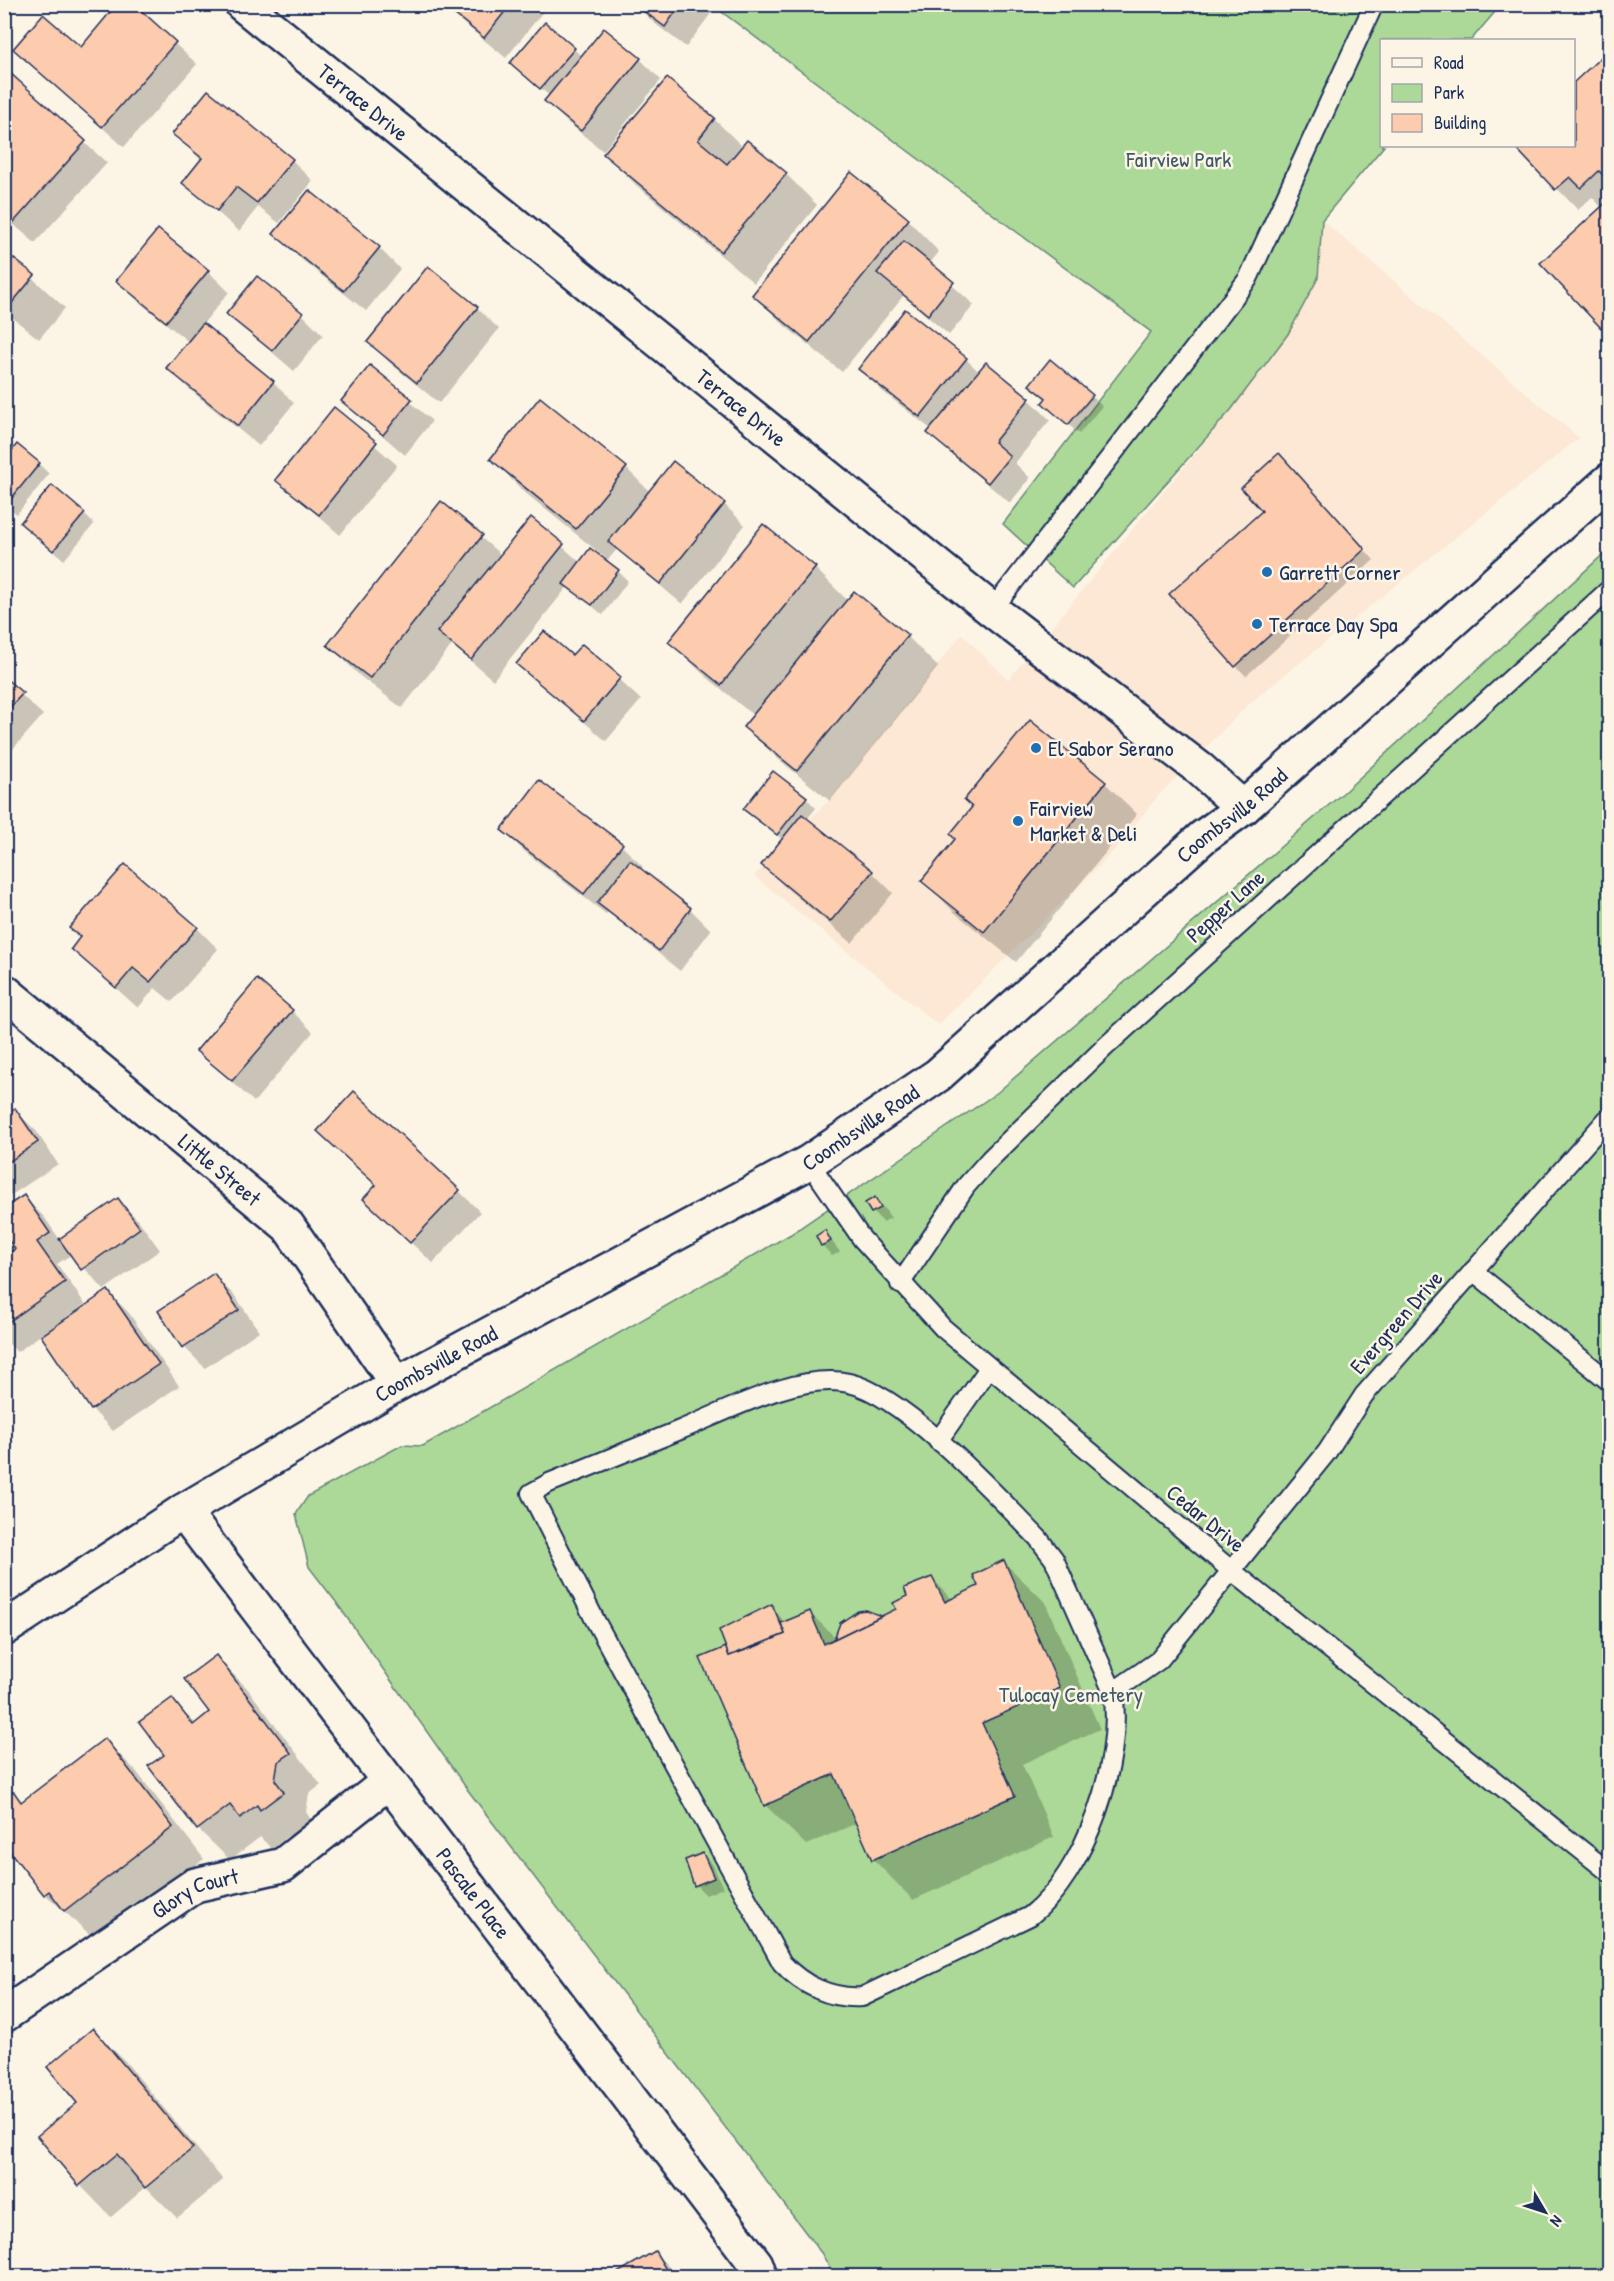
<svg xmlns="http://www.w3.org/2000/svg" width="1614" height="2281" viewBox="0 0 1614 2281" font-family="'Patrick Hand',sans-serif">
<rect width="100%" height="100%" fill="#fcf5e5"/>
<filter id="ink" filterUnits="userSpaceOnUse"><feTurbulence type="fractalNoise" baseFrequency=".0167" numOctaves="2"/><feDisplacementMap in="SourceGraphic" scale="12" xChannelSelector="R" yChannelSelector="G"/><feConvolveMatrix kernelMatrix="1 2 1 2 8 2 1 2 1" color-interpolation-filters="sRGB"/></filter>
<g filter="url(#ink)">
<polygon fill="#fce8d4" points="1322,220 1579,438 1250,703 1158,796 1111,854 938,1025 754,876 830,799 962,634 1008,680 1231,410 1288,334 1318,278"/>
<g fill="#acd997" stroke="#64847a" stroke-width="1.5">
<polygon points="718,4 1501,5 1471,40 1382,40 1382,146 1384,146 1322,220 1318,278 1288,334 1231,410 1073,588 1003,524 1151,332 715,7"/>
<polygon points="1609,549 1609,2276 834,2276 822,2254 467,1789 336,1602 309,1567 296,1514 308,1496 402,1445 423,1446 791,1234 998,1092 1344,792"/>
</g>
<g fill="#0003">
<polygon points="131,4 197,64 124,147 15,49 81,49"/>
<polygon points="440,4 549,4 506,58"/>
<polygon points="635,4 718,4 686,47 654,23"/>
<polygon points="574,49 582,57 640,59 661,80 603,151 567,122 546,101 550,96 522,73"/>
<polygon points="1610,51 1610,335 1543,263 1602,208 1592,197 1578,210 1516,146 1574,146 1574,85"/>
<polygon points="9,75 107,163 35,243 4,216 4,152 10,146 4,142 4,80"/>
<polygon points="667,80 714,119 743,147 786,174 817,205 754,283 636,185 605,154"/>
<polygon points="174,134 292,160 313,181 279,223 258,207 239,231 184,183 202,161"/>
<polygon points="908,220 939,252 929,264 974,305 949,335 903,296 842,372 785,326 754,295"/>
<polygon points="275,234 379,248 400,269 366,311 296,255"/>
<polygon points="4,252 65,308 39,339 4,311"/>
<polygon points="428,268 477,308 499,329 439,403 390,363 369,342"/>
<polygon points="208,271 229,292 202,325 273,382 294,403 259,446 189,389 168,368 189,342 139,302 118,281"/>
<polygon points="228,314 302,314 323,335 294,371"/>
<polygon points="966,359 979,372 1029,399 1050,420 1015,463 1030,478 1010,503 951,454 929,433 932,430 881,390 860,368"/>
<polygon points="370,367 432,421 405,455 343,401"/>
<polygon points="1031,385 1092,396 1102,406 1079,434 1044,403 1047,399"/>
<polygon points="334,410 397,465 340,535 277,480"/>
<polygon points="492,459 626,468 650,492 724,504 745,525 682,604 617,549 608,560 523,491"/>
<polygon points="4,462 39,464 49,474 17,514 4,504"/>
<polygon points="1289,465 1374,560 1246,676 1236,666 1264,511"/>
<polygon points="441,503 501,555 531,519 581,563 618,571 628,581 603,615 568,586 493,680 452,645 402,708 360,676 329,645"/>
<polygon points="84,514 94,524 64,560 22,523"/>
<polygon points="764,526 815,568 848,601 907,636 938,667 830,801 777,758 745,727 754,716 702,673 670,642"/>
<polygon points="582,646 641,700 606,741 518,664 572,657"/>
<polygon points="4,679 43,715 4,759"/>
<polygon points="1031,722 1105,783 1137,814 1016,962 954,912 923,880 957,839 973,808"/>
<polygon points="540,782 622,846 643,867 641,870 690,909 711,930 680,971 608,912 606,914 524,851 503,830"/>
<polygon points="806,798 816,808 807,819 872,872 893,893 852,943 784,886 763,865 783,840 745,809"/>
<polygon points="197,928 218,949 172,1002 155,988 138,1008 73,949"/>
<polygon points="292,1011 313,1032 254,1102 198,1051"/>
<polygon points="15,1110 36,1131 58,1164 4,1200 4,1117"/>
<polygon points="340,1152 459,1191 480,1212 433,1263 386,1220 377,1186"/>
<polygon points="24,1197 45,1218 60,1240 118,1200 139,1221 160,1250 104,1290 72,1254 57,1264 85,1304 65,1318 66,1321 108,1292 129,1313 179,1386 113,1431 92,1409 42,1334 17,1352 4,1339 4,1258 17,1250"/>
<polygon points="875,1199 885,1209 891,1218 883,1222 873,1212"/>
<polygon points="825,1232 840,1252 832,1256 822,1245"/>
<polygon points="213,1275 235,1296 259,1331 205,1368 184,1347"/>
<polygon points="1004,1562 1045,1602 1100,1729 1022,1764 1054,1837 913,1900 873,1859 857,1823 806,1845 765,1805 702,1659 727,1648 772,1606 785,1623 810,1613 836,1638 866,1611 881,1618 897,1610 932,1578 953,1600 980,1587"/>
<polygon points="216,1657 247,1688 321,1785 309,1794 306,1812 314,1824 293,1841 288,1836 272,1849 260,1837 230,1860 198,1829 151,1766 166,1755 171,1700 196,1724 211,1712"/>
<polygon points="105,1740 136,1771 204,1859 97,1941 45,1894 13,1794 22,1803"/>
<polygon points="703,1854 713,1865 723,1888 706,1895 696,1885"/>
<polygon points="93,2030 125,2061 223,2180 177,2218 146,2187 111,2217 80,2185 79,2103"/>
<polygon points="655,2253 678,2276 615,2276"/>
</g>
<g fill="#fdcbad" stroke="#1b2f5e" stroke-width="1.5">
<polygon points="117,4 134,4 176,42 102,127 13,49 43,14 81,47"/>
<polygon points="442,4 511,4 484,38"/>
<polygon points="634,4 681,4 665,27"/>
<polygon points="545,22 575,48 540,89 510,63"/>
<polygon points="604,28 641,58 581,131 544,101"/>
<polygon points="1610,49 1610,171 1604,176 1599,171 1581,188 1570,177 1555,190 1514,146 1574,146 1574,82"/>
<polygon points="9,72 86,141 13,223 4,215 4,150 9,145 4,141 4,77"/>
<polygon points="667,78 715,118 698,140 727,164 747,140 787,173 721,252 603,154"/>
<polygon points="208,90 293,159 257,203 236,187 217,211 182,183 202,158 172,134"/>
<polygon points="851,172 909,219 809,342 752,295"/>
<polygon points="309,190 380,247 344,291 273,234"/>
<polygon points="1610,199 1610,320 1601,328 1540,263"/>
<polygon points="158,229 209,270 166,322 116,281"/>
<polygon points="904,241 954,282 928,315 877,273"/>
<polygon points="4,251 35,275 7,309 4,307"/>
<polygon points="428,266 478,307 417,383 367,342"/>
<polygon points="257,276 303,313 272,351 226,314"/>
<polygon points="905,309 967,358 920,417 858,369"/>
<polygon points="203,323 274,381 238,426 166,368"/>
<polygon points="1050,359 1093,395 1068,425 1042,403 1046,398 1029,385"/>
<polygon points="986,362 1030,398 994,442 1010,456 988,483 927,433"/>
<polygon points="370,365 412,399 383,435 341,401"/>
<polygon points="540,397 627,467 576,529 490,459"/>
<polygon points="334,407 377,442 319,515 275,480"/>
<polygon points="17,444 40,463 6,505 4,460"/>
<polygon points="1279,453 1365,549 1235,667 1169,594 1262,511 1241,488"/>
<polygon points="673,461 725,503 660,584 608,542"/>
<polygon points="52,485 85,513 53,551 20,523"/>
<polygon points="441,501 483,535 370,678 327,645"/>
<polygon points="531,517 564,544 471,660 437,632"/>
<polygon points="763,524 816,567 721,685 668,642"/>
<polygon points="590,548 619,570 592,605 563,584"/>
<polygon points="854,591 908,635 797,771 743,727"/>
<polygon points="544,631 572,655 582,644 621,677 584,721 516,664"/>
<polygon points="4,677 23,693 4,714"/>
<polygon points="1030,720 1106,782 984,932 921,881 955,839 950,834 972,807 964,800"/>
<polygon points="773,771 807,797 777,835 743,809"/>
<polygon points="539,780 623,844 584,894 501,830"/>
<polygon points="802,814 873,871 830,922 761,865"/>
<polygon points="630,860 691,908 659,951 597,903"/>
<polygon points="125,864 198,927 150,982 133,968 116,988 71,949 80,937 69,928"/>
<polygon points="257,979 293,1010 232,1081 196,1051"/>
<polygon points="354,1091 460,1190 410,1243 363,1199 376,1185 317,1131"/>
<polygon points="15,1108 38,1142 4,1165 4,1115"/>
<polygon points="24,1195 50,1233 37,1242 65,1282 4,1325 4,1257 15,1249 4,1234 4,1208"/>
<polygon points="875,1197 881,1208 871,1213 865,1203"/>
<polygon points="118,1198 140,1228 81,1270 59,1239"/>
<polygon points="825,1230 831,1241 821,1246 816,1236"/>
<polygon points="214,1273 239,1310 182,1348 158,1311"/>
<polygon points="108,1290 159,1364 91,1410 41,1336"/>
<polygon points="1004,1560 1060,1688 982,1723 1015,1796 872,1860 834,1774 764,1806 700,1658 726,1647 729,1656 757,1646 785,1634 781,1623 810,1611 824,1644 896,1609 893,1603 907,1596 904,1588 932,1577 945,1602 978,1586 973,1575"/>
<polygon points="772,1604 785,1634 729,1656 719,1630"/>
<polygon points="866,1610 881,1616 834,1639 840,1623 858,1611"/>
<polygon points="216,1655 291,1753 278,1762 275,1780 284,1792 260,1810 257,1805 240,1818 230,1805 197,1830 148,1766 164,1755 139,1722 172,1698 193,1725 209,1712 184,1679"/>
<polygon points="105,1738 173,1827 64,1911 49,1891 44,1895 4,1844 4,1791 14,1792 21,1802"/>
<polygon points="703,1853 714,1878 694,1886 685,1860"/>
<polygon points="93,2028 193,2148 145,2188 117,2154 79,2186 37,2136 77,2103 47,2067"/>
<polygon points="655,2251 670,2276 612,2276"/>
</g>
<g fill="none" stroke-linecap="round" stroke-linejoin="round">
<g stroke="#1b2f5e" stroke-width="22">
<g id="lane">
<polyline points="992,610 1248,279 1374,4"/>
<polyline points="809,1162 862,1239 943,1328 1232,1571 1610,1873"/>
<polyline points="1473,1271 1610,1382"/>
<polyline points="900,1284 966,1186 990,1159 1105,1047 1610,589"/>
<polyline points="938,1441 989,1368"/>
<path d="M1113,1692L1054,1559L1038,1538C997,1496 904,1395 849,1383C798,1372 727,1411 680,1430C636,1448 592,1466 549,1483L531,1493L596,1622L782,1963C803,1986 831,1999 862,1997L1030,1916C1085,1873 1124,1761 1113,1692L1159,1660L1327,1452L1364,1395L1610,1116"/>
</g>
</g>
<g stroke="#1b2f5e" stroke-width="38">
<g id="street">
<path id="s1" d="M4,991L288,1226L397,1384"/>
<path id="s2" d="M183,1511L756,2264L760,2276"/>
<path id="s3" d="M4,2015L195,1885L283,1865L388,1782"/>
</g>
</g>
<g stroke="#1b2f5e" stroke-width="38">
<g id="secondary">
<path id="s4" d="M242,4L992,610L1200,769L1243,808"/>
<path id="s5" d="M4,1629L183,1511L397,1384L809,1162L938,1075L1203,837L1243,808L1610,480"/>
</g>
</g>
<use href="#lane" stroke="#fcf5e5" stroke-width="18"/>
<use href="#street" stroke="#fcf5e5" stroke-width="33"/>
<use href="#secondary" stroke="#fcf5e5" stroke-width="33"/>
</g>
</g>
<g fill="#1f6fb2" stroke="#fcf5e5" stroke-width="2">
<circle cx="1267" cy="572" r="6"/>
<circle cx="1257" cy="624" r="6"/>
<circle cx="1036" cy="748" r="6"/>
<circle cx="1018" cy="821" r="6"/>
</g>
<g text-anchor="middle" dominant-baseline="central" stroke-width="5" stroke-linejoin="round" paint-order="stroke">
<g font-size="22" fill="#1b2f5e" stroke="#fcf5e5">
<text stroke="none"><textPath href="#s4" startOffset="156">Terrace Drive</textPath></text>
<text stroke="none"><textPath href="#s4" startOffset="642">Terrace Drive</textPath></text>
<text stroke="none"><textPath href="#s5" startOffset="1479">Coombsville Road</textPath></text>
<text transform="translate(1225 906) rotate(-42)">Pepper Lane</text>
<text stroke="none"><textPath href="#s5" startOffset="993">Coombsville Road</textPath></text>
<text stroke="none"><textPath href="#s1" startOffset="280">Little Street</textPath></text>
<text transform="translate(1396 1322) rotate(-49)">Evergreen Drive</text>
<text stroke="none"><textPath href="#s5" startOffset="507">Coombsville Road</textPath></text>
<text transform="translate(1206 1518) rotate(39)">Cedar Drive</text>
<text stroke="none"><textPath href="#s2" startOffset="480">Pascale Place</textPath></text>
<text stroke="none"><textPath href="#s3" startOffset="228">Glory Court</textPath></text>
</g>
<g font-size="22" fill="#3f5a6c" stroke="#fcf5e5">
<text x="1179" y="159">Fairview Park</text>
<text x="1071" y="1694">Tulocay Cemetery</text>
</g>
<g font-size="22" fill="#1b2f5e" stroke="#fcf5e5" text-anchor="start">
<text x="1279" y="572">Garrett Corner</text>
<text x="1269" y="624">Terrace Day Spa</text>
<text x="1048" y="748">El Sabor Serano</text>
<text x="1030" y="808">Fairview<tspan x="1030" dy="25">Market &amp; Deli</tspan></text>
</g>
</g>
<rect width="1614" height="2281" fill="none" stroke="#fcf5e5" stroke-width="24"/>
<rect x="12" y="12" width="1590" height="2257" fill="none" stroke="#1b2f5e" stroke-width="2" filter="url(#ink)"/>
<rect x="1380" y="39" width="195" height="108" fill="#fcf5e5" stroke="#a2a6af" stroke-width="1.5"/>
<rect x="1392" y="58" width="30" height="9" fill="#fcf5e5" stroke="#a2a6af" stroke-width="1.5"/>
<text x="1434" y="69" font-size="18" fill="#1b2f5e">Road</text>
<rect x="1392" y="84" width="30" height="18" fill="#acd997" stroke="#a2a6af" stroke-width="1.5"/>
<text x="1434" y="99" font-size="18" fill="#1b2f5e">Park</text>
<rect x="1392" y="114" width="30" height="18" fill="#fdcbad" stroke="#a2a6af" stroke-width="1.5"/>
<text x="1434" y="129" font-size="18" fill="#1b2f5e">Building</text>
<g transform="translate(1545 2212) rotate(129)" stroke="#fcf5e5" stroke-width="4.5" paint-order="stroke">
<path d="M0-4.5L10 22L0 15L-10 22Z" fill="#1b2f5e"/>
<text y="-9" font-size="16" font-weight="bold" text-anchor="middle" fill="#1b2f5e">N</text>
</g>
</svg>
